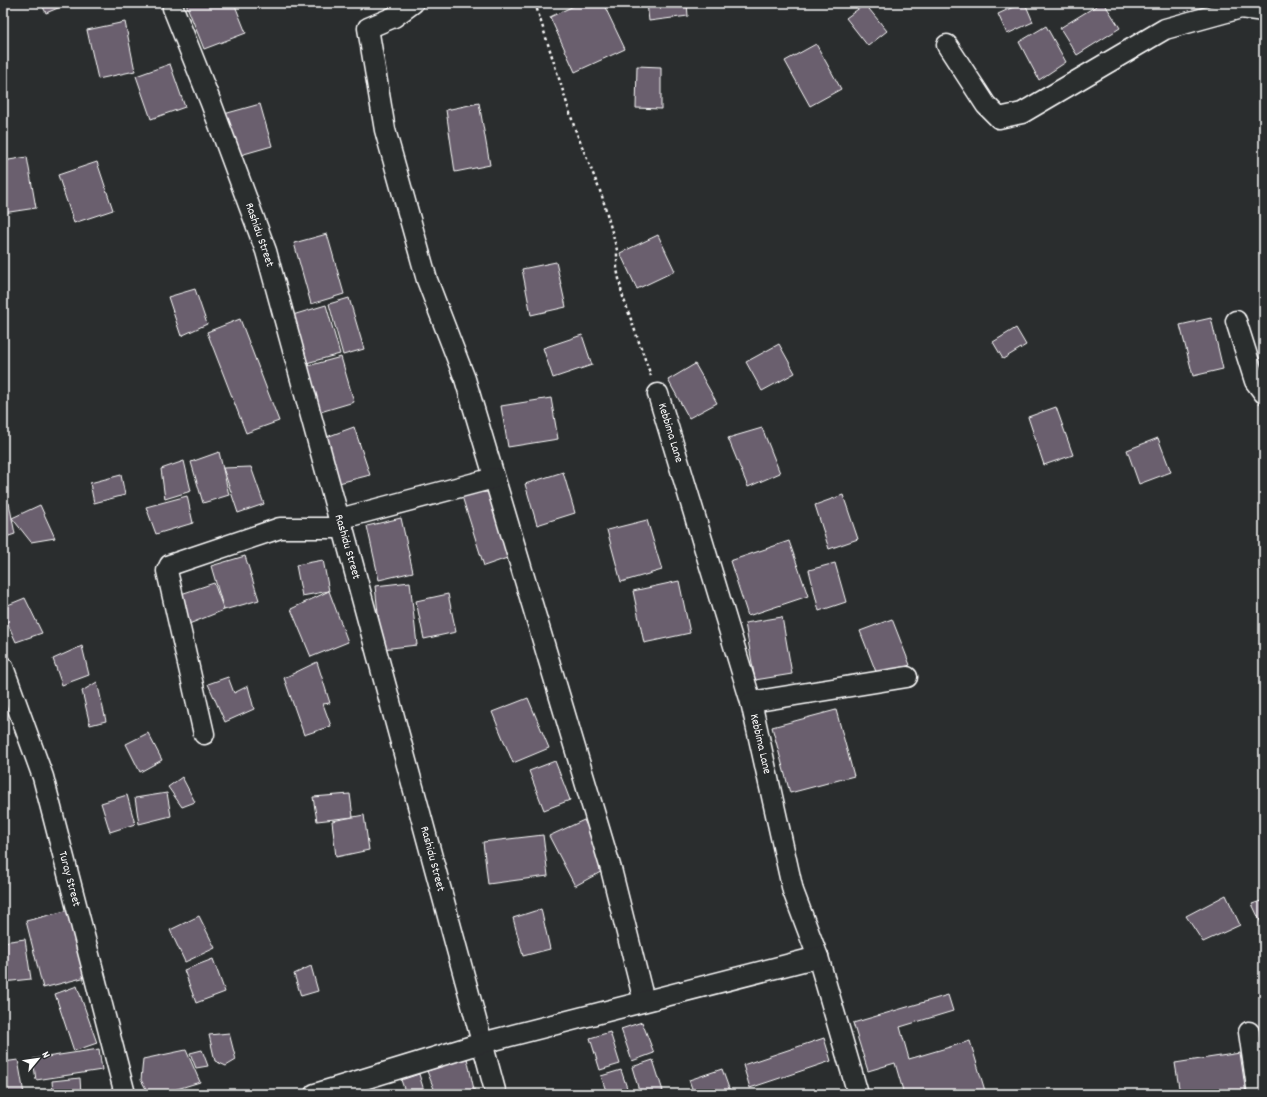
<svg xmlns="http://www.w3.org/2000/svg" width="1267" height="1097" viewBox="0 0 1267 1097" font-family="Dekko,sans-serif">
<rect width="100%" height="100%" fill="#2a2d2e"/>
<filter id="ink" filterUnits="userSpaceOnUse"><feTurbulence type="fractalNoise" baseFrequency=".025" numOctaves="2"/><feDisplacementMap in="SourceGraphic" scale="8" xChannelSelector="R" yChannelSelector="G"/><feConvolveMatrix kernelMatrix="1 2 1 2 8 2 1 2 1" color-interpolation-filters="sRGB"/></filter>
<g filter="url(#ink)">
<g fill="#6a5f6e" stroke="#fff">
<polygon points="41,3 70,3 46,13"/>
<polygon points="189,3 234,3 246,33 204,49 186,4"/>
<polygon points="580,3 603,3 625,49 575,72 550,17"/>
<polygon points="647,3 687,3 688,16 649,21"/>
<polygon points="1022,3 1025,3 1033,22 1007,34 998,14"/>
<polygon points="1101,3 1104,3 1120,28 1077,55 1060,28"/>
<polygon points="865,4 887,31 868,46 846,18"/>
<polygon points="125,22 135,71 98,79 87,30"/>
<polygon points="1046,26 1066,62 1039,80 1019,42"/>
<polygon points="816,44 841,89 810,106 785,61"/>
<polygon points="170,64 185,107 151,119 136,76"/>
<polygon points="637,66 661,67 661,109 636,108"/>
<polygon points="479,103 490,165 455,172 446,110"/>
<polygon points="260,104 272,146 237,156 224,114"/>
<polygon points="27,157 36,208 3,213 3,161"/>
<polygon points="97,162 113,210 74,223 58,175"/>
<polygon points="327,234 344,294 311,304 294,243"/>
<polygon points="658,235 675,271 637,289 620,253"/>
<polygon points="556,262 566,307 531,315 522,269"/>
<polygon points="195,289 207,324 181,336 168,297"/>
<polygon points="349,298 364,349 343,355 329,304"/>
<polygon points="326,305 340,354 299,365 286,317"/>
<polygon points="1211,318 1223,369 1193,376 1180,325"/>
<polygon points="240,319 279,421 246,433 207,332"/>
<polygon points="1016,328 1026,345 1003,359 993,342"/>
<polygon points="582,335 592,365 553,378 543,348"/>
<polygon points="779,344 795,373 762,391 746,362"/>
<polygon points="341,357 354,402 317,413 304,367"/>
<polygon points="695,364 717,403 689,418 668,380"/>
<polygon points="551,398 558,439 508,447 501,406"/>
<polygon points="1056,407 1073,455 1044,465 1028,417"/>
<polygon points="354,427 370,475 335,484 321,439"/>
<polygon points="762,428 780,473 748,487 728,438"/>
<polygon points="1158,438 1171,472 1139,484 1127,450"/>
<polygon points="219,452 229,495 203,503 191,462"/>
<polygon points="184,461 191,491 165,499 161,469"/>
<polygon points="251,467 264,504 238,513 223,468"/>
<polygon points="563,472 575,513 537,525 525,484"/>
<polygon points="121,475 125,495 94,503 90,483"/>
<polygon points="493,492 513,556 484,566 461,493"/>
<polygon points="843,495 858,539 829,549 815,505"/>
<polygon points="187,496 193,523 156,534 146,507"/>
<polygon points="9,503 15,534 3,538 3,505"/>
<polygon points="40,505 55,538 31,542 12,518"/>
<polygon points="401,518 413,572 379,580 367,526"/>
<polygon points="647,520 662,570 621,582 607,530"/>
<polygon points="789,541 808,596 748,616 730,561"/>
<polygon points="245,556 259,600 224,610 211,566"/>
<polygon points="323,560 329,591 302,596 296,565"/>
<polygon points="835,563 846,602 819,611 809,570"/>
<polygon points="679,581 690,633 644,643 633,591"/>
<polygon points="410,582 417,645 382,649 375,586"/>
<polygon points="214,583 224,610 189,624 178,595"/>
<polygon points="329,591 348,642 311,657 291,609"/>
<polygon points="448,594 456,632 424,639 416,601"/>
<polygon points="25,598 42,633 16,642 3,613 3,607"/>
<polygon points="782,617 792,674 755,680 745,623"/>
<polygon points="892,619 910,665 878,677 860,631"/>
<polygon points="82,646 89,675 62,685 53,659"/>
<polygon points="317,662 330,703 323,704 331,726 304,735 284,678"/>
<polygon points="228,677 234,693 248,686 254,709 225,722 208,684"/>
<polygon points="97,682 106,721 90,725 82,691"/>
<polygon points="528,698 549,748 513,763 492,712"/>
<polygon points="836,710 854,776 790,793 772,727"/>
<polygon points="148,733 162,760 140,772 126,744"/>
<polygon points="555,761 570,800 544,810 529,771"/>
<polygon points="182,777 195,802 182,807 168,787"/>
<polygon points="167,793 171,816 139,824 135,798"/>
<polygon points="350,794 353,817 317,821 313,797"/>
<polygon points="127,795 135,824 110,832 101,803"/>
<polygon points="364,815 369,850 336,857 332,821"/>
<polygon points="584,820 608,868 575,886 549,836"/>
<polygon points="543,835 548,876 488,884 483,842"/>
<polygon points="1226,895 1240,925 1203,942 1186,916"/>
<polygon points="1264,900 1264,929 1252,904"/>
<polygon points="541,909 550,949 523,956 513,918"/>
<polygon points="69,910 86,977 43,988 26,921"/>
<polygon points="199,916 215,948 185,962 170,930"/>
<polygon points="25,939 31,979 3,982 3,942"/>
<polygon points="213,959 225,992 196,1003 184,970"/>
<polygon points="311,966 318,991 301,996 294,974"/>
<polygon points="77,986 97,1043 74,1051 55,994"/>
<polygon points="948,995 953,1011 900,1027 909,1059 970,1041 986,1094 904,1094 895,1063 868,1071 853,1023"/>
<polygon points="642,1022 654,1053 632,1061 621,1029"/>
<polygon points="610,1032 620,1064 600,1070 590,1038"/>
<polygon points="229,1033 236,1060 226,1066 215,1061 209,1035"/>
<polygon points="824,1038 831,1061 750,1088 743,1065"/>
<polygon points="99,1049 102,1070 36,1080 33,1059"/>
<polygon points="186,1050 200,1082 161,1094 149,1094 141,1080 143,1059"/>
<polygon points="202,1050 208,1066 196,1068 190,1053"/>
<polygon points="1240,1053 1246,1094 1180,1094 1175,1063"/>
<polygon points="467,1058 475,1094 436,1094 427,1071"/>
<polygon points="18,1060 24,1094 3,1094 3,1062"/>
<polygon points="653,1060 663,1091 655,1094 640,1094 632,1067"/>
<polygon points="722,1069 731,1094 694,1094 689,1080"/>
<polygon points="621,1070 629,1094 607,1094 601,1076"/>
<polygon points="419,1074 425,1094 406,1094 401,1080"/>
<polygon points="80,1078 81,1094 53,1094 52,1081"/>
</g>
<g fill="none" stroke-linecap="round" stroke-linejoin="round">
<g stroke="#fff" stroke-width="23">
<g id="minor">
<polyline points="413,3 394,17 368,28 385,130 427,280 465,379 611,869 644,1001"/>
<polyline points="173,8 211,103 266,251 339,519 343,528 496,1094"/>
<polyline points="947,45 986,105 999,118 1022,113 1165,29 1241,8 1264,11"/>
<polyline points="1236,321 1255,381 1264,393"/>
<polyline points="658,394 751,702 793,891 818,957 858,1094"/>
<polyline points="339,519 494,478"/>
<polyline points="3,667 43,777 125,1094"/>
<polyline points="751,702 907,677"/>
<polyline points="204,734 167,571 170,565 280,528 343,528"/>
<polyline points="1249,1032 1258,1094"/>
<polyline points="315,1094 482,1043 818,957"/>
</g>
</g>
<g stroke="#fff" stroke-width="2.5" stroke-dasharray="3 3" stroke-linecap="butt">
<polyline points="358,3 361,10"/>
<polyline points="535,3 575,129 602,196 617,250 617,269 622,294 651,376"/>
</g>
<use href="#minor" stroke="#2a2d2e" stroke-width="20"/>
</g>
</g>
<g text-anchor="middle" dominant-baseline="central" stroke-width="3.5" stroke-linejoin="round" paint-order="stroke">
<g font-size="12" fill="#fff" stroke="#2a2d2e">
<text transform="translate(259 235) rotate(71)">Rashidu Street</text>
<text transform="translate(670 433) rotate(73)">Kebbima Lane</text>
<text transform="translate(347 547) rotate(74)">Rashidu Street</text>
<text transform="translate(760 744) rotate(77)">Kebbima Lane</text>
<text transform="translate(432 859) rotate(75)">Rashidu Street</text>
<text transform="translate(69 879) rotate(75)">Turay Street</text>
</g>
</g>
<rect width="1267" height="1097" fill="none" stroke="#2a2d2e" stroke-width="16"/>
<rect x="8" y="8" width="1251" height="1081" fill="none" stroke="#fff" stroke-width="1.5" filter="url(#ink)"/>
<g transform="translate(38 1059) rotate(61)" stroke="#2a2d2e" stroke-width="3" paint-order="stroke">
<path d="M0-3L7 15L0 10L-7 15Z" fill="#ffffff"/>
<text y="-6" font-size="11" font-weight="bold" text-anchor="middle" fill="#ffffff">N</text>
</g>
</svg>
